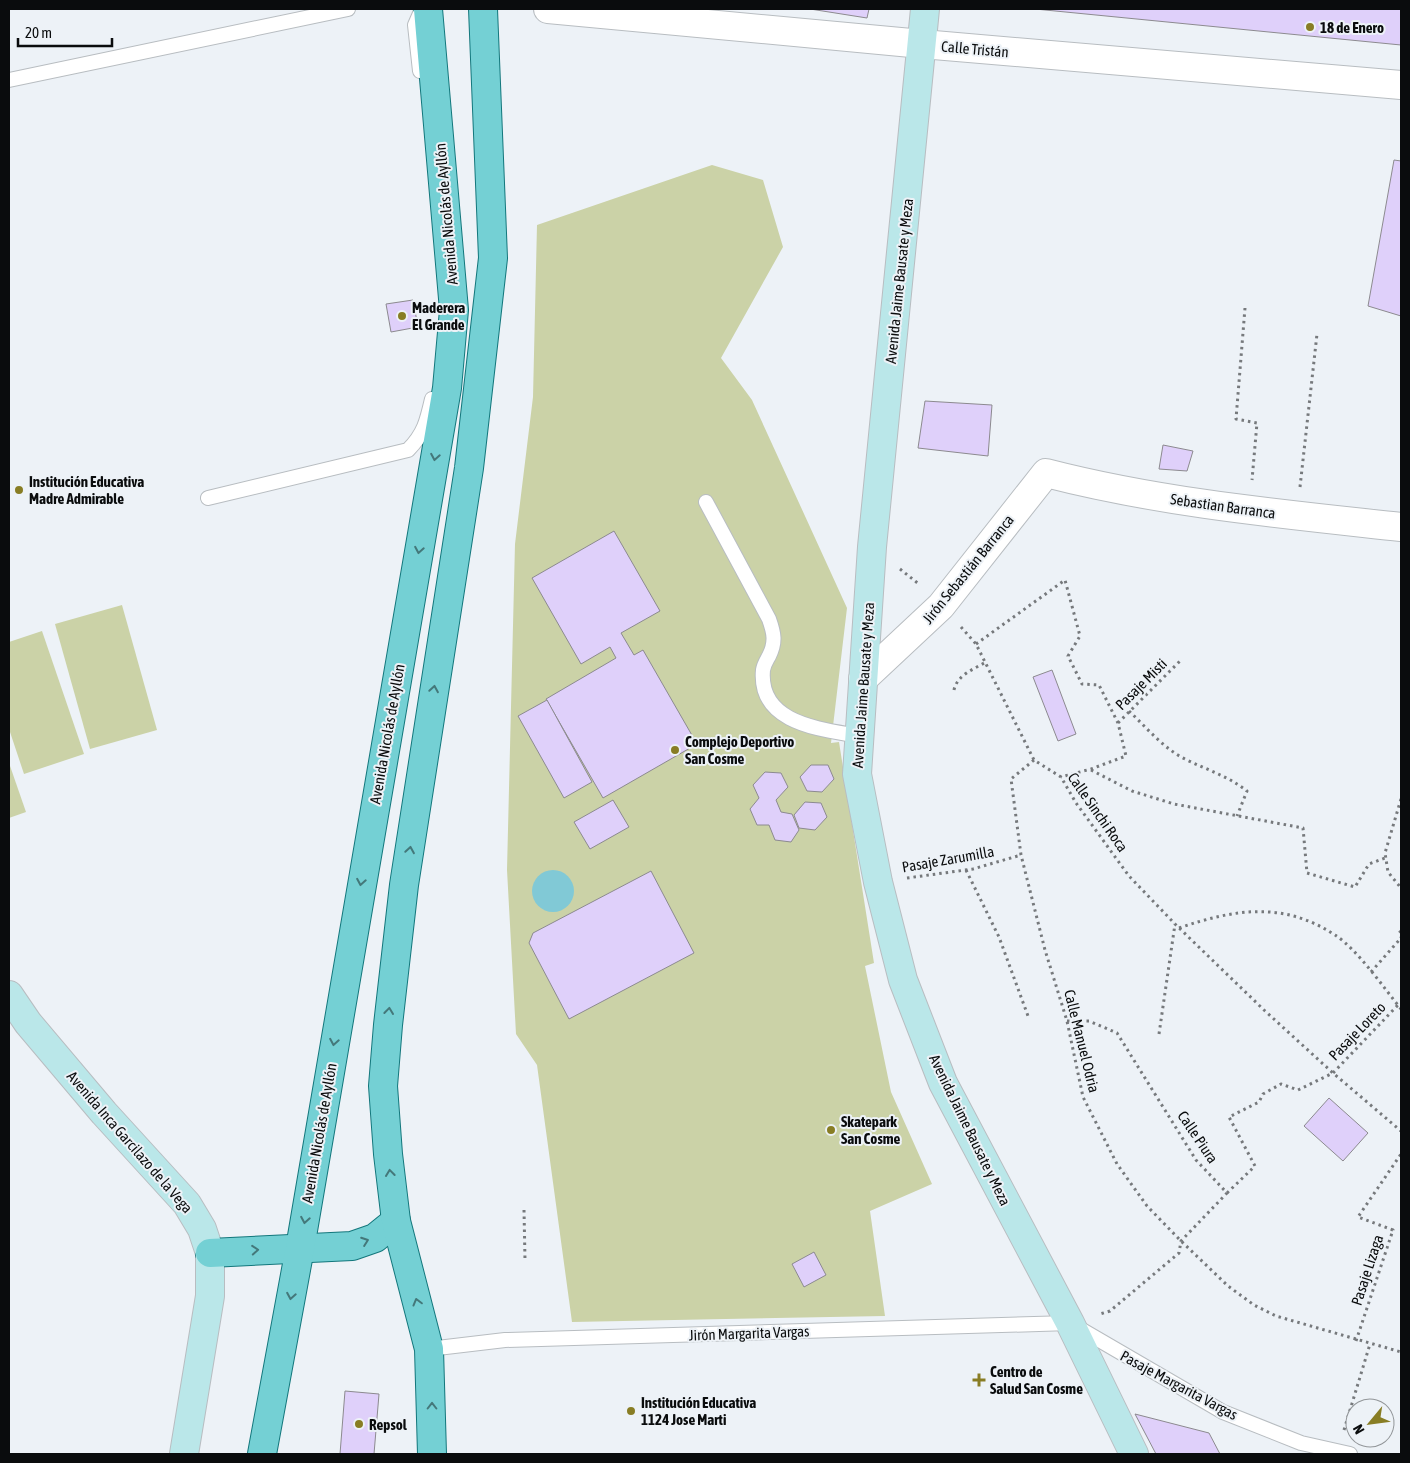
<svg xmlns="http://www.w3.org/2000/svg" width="1410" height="1463" viewBox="0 0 1410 1463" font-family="'Asap Condensed',sans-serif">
<rect width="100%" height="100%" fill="#edf2f7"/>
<g fill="#cbd2a7">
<polygon points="712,165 763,180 783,247 721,358 752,400 847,608 831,743 839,742 874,963 865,966 891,1092 932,1184 870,1211 885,1316 572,1322 537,1065 516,1034 507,870 515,544 533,397 537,225"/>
<polygon points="122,605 157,730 90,749 55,624"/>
<polygon points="42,631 84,754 24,774 9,729 9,642"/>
<polygon points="9,763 26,812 9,818"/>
</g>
<circle fill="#81c9d6" cx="553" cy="891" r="21"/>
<g fill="#dfd0fa" stroke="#8c8a8f">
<polygon points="810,9 869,9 867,18"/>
<polygon points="1035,9 1401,9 1401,45"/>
<polygon points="1394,160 1401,161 1401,316 1368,306"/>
<polygon points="413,300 418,327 391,332 386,304"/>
<polygon points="925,401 992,405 988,456 918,448"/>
<polygon points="1163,445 1193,451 1187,471 1159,469"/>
<polygon points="614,531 660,611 621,633 634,655 643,650 697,744 603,798 546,699 616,658 610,647 581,664 532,578"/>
<polygon points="1052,670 1076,734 1058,741 1033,677"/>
<polygon points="547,700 592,782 564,798 518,716"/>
<polygon points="811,765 828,765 834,779 822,792 807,791 800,777"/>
<polygon points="765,772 781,773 788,787 776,800 781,812 792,814 799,830 791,842 775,840 769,825 757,825 750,809 759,798 753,785"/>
<polygon points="613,800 629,827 590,849 574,822"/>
<polygon points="805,802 821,803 827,817 815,830 799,828 794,815"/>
<polygon points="651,871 694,953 569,1019 529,943 533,933"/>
<polygon points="1329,1098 1368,1133 1343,1161 1304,1126"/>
<polygon points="814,1252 826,1275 804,1287 792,1264"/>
<polygon points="345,1391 379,1394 374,1454 340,1454"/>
<polygon points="1135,1414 1209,1433 1220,1454 1156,1454"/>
</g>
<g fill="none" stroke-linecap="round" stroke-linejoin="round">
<g stroke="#b8bdc1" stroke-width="16">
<g id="lane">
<polyline points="420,71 415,25 422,9"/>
<polyline points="9,80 348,9"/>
<path d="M208,498L408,450C424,434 427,421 432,399"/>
<path d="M706,502L769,619C774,633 776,642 769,656C767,660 764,664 763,670C758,724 821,729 859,736"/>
<polyline points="429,1349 505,1340 1070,1323 1223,1412 1301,1443 1350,1454"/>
</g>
</g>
<g stroke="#b8bdc1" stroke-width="30">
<g id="street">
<polyline points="548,9 922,44 1401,85"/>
<path d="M863,679L941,606L1046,473C1162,503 1282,514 1401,527"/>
</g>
</g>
<g stroke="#b8bdc1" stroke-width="30">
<g id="secondary">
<polyline points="925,9 872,547 857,774 878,882 903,980 943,1083 1070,1323 1134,1454"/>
<polyline points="9,995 28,1023 104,1113 187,1204 202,1229 210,1253 210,1296 184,1454"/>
</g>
</g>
<g stroke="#13777c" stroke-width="30">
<g id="primary">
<polyline points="210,1253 352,1246 375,1238 396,1221"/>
<polyline points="262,1454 300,1248 447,388 454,310 428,9"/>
<polyline points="432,1454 429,1349 396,1221 388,1154 383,1086 388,1025 404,885 469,468 493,258 483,9"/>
</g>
</g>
<g stroke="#76797c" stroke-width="3" stroke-dasharray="2.5 4" stroke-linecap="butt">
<polyline points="1245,308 1236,419 1257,423 1252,480"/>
<polyline points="1300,487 1317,334"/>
<polyline points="900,569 920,585"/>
<polyline points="961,627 976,644 1034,760 1061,777 1076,803 1129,876 1175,924 1264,1010 1333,1073 1401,1131"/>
<polyline points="976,644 1065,580 1080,636 1068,656 1082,684 1099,685 1118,723 1126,756 1091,769 1061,777"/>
<path d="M954,690C957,675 974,669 986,662"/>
<path d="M1129,711C1147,728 1163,748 1185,759C1207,770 1228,776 1247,791L1237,816"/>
<polyline points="1118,723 1181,660"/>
<polyline points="1034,760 1011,779 1021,855 1045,950 1067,1021 1083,1097 1117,1164 1147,1206 1181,1241 1228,1286 1254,1305 1276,1316 1401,1352"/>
<polyline points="1091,770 1132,791 1174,804 1303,828 1307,873 1355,887 1369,864 1385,858"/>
<polyline points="1401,799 1385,853 1388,872 1401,888"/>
<polyline points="966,870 999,937 1028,1016"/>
<polyline points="907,878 973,869 1021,855"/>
<path d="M1179,928C1235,909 1283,901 1335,935C1357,949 1384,988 1401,1009"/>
<polyline points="1401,931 1399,933 1401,937"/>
<polyline points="1371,972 1401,938"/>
<polyline points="1067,1021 1089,1021 1117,1033 1196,1160 1227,1193 1181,1241 1179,1253 1110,1311 1100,1314"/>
<polyline points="1159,1034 1175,924"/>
<polyline points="1227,1193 1255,1166 1229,1117 1259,1102 1263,1094 1281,1084 1298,1090 1333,1073 1398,1005"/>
<polyline points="524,1210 525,1260"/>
<polyline points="1356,1341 1393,1230 1358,1217 1401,1154"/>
<polyline points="1344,1430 1370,1344"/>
</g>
<use href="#lane" stroke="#fff" stroke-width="14"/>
<use href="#street" stroke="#fff" stroke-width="28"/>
<use href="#secondary" stroke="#bae7e9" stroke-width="28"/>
<use href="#primary" stroke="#74d0d4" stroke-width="28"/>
</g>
<defs><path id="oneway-chevron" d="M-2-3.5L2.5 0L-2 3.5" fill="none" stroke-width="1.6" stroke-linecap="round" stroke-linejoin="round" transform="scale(1.25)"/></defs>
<g stroke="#44787a">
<use href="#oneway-chevron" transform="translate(435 457) rotate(100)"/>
<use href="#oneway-chevron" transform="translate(419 550) rotate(100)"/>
<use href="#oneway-chevron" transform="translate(434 689) rotate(-81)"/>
<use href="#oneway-chevron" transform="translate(410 850) rotate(-81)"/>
<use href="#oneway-chevron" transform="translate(361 882) rotate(100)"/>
<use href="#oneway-chevron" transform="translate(389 1011) rotate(-83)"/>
<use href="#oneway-chevron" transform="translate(334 1042) rotate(100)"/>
<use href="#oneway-chevron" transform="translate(390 1173) rotate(-97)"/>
<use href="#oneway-chevron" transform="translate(305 1220) rotate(100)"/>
<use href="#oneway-chevron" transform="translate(365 1241) rotate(-20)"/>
<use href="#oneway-chevron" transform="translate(255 1250) rotate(-4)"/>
<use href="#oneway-chevron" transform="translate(291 1296) rotate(100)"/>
<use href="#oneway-chevron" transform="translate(417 1302) rotate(-105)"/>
<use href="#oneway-chevron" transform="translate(432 1406) rotate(-90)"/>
</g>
<g fill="#887d24" stroke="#edf2f7" stroke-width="2">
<circle cx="1310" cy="27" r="5"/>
<circle cx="402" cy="316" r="5"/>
<circle cx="19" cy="490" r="5"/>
<circle cx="675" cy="750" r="5"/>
<circle cx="831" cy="1130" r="5"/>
<path d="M976.5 1372.5h5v5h5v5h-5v5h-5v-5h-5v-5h5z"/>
<circle cx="631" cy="1411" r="5"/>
<circle cx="359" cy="1424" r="5"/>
</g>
<g text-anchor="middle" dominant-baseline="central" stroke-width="4" stroke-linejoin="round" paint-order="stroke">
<g font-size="15" font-weight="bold" fill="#0a0c0d" stroke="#edf2f7" text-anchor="start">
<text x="1320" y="27">18 de Enero</text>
<text x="412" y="307">Maderera<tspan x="412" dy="17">El Grande</tspan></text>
<text x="29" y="481">Institución Educativa<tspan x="29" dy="17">Madre Admirable</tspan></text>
<text x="685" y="741">Complejo Deportivo<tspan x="685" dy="17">San Cosme</tspan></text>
<text x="841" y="1121">Skatepark<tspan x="841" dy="17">San Cosme</tspan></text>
<text x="990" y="1371">Centro de<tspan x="990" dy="17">Salud San Cosme</tspan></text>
<text x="641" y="1402">Institución Educativa<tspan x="641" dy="17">1124 Jose Marti</tspan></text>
<text x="369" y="1424">Repsol</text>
</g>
<g font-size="15" fill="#0a0c0d" stroke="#edf2f7">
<text transform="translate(975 49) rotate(5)">Calle Tristán</text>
<text transform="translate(446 214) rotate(-95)">Avenida Nicolás de Ayllón</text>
<text transform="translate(899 281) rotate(-84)">Avenida Jaime Bausate y Meza</text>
<text transform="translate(1223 506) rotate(8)">Sebastian Barranca</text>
<text transform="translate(968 569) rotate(-51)">Jirón Sebastián Barranca</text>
<text transform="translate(1141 684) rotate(-45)">Pasaje Misti</text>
<text transform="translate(863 685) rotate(-86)">Avenida Jaime Bausate y Meza</text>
<text transform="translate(387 734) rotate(-80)">Avenida Nicolás de Ayllón</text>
<text transform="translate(1098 812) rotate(55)">Calle Sinchi Roca</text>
<text transform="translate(948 859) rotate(-10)">Pasaje Zarumilla</text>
<text transform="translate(1357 1031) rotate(-46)">Pasaje Loreto</text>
<text transform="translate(1082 1041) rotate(76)">Calle Manuel Odria</text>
<text transform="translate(970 1130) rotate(64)">Avenida Jaime Bausate y Meza</text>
<text transform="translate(319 1133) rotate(-80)">Avenida Nicolás de Ayllón</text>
<text transform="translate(1198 1137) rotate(56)">Calle Piura</text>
<text transform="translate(130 1142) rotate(49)">Avenida Inca Garcilazo de la Vega</text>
<text transform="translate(1367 1270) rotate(-72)">Pasaje Lizaga</text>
<text transform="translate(749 1333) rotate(-2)">Jirón Margarita Vargas</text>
<text transform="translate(1179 1385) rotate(28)">Pasaje Margarita Vargas</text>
</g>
</g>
<rect width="1410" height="1463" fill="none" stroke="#0a0c0d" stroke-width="20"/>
<g transform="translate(1370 1423) rotate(241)"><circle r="24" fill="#edf2f7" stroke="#929699"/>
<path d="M0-4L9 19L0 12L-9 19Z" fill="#887d24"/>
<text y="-8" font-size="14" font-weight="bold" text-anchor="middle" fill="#0a0c0d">N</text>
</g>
<path d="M18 38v8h94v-8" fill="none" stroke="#0a0c0d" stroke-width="2.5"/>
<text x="25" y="38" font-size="15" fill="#0a0c0d" stroke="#edf2f7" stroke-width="4" paint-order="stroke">20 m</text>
</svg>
